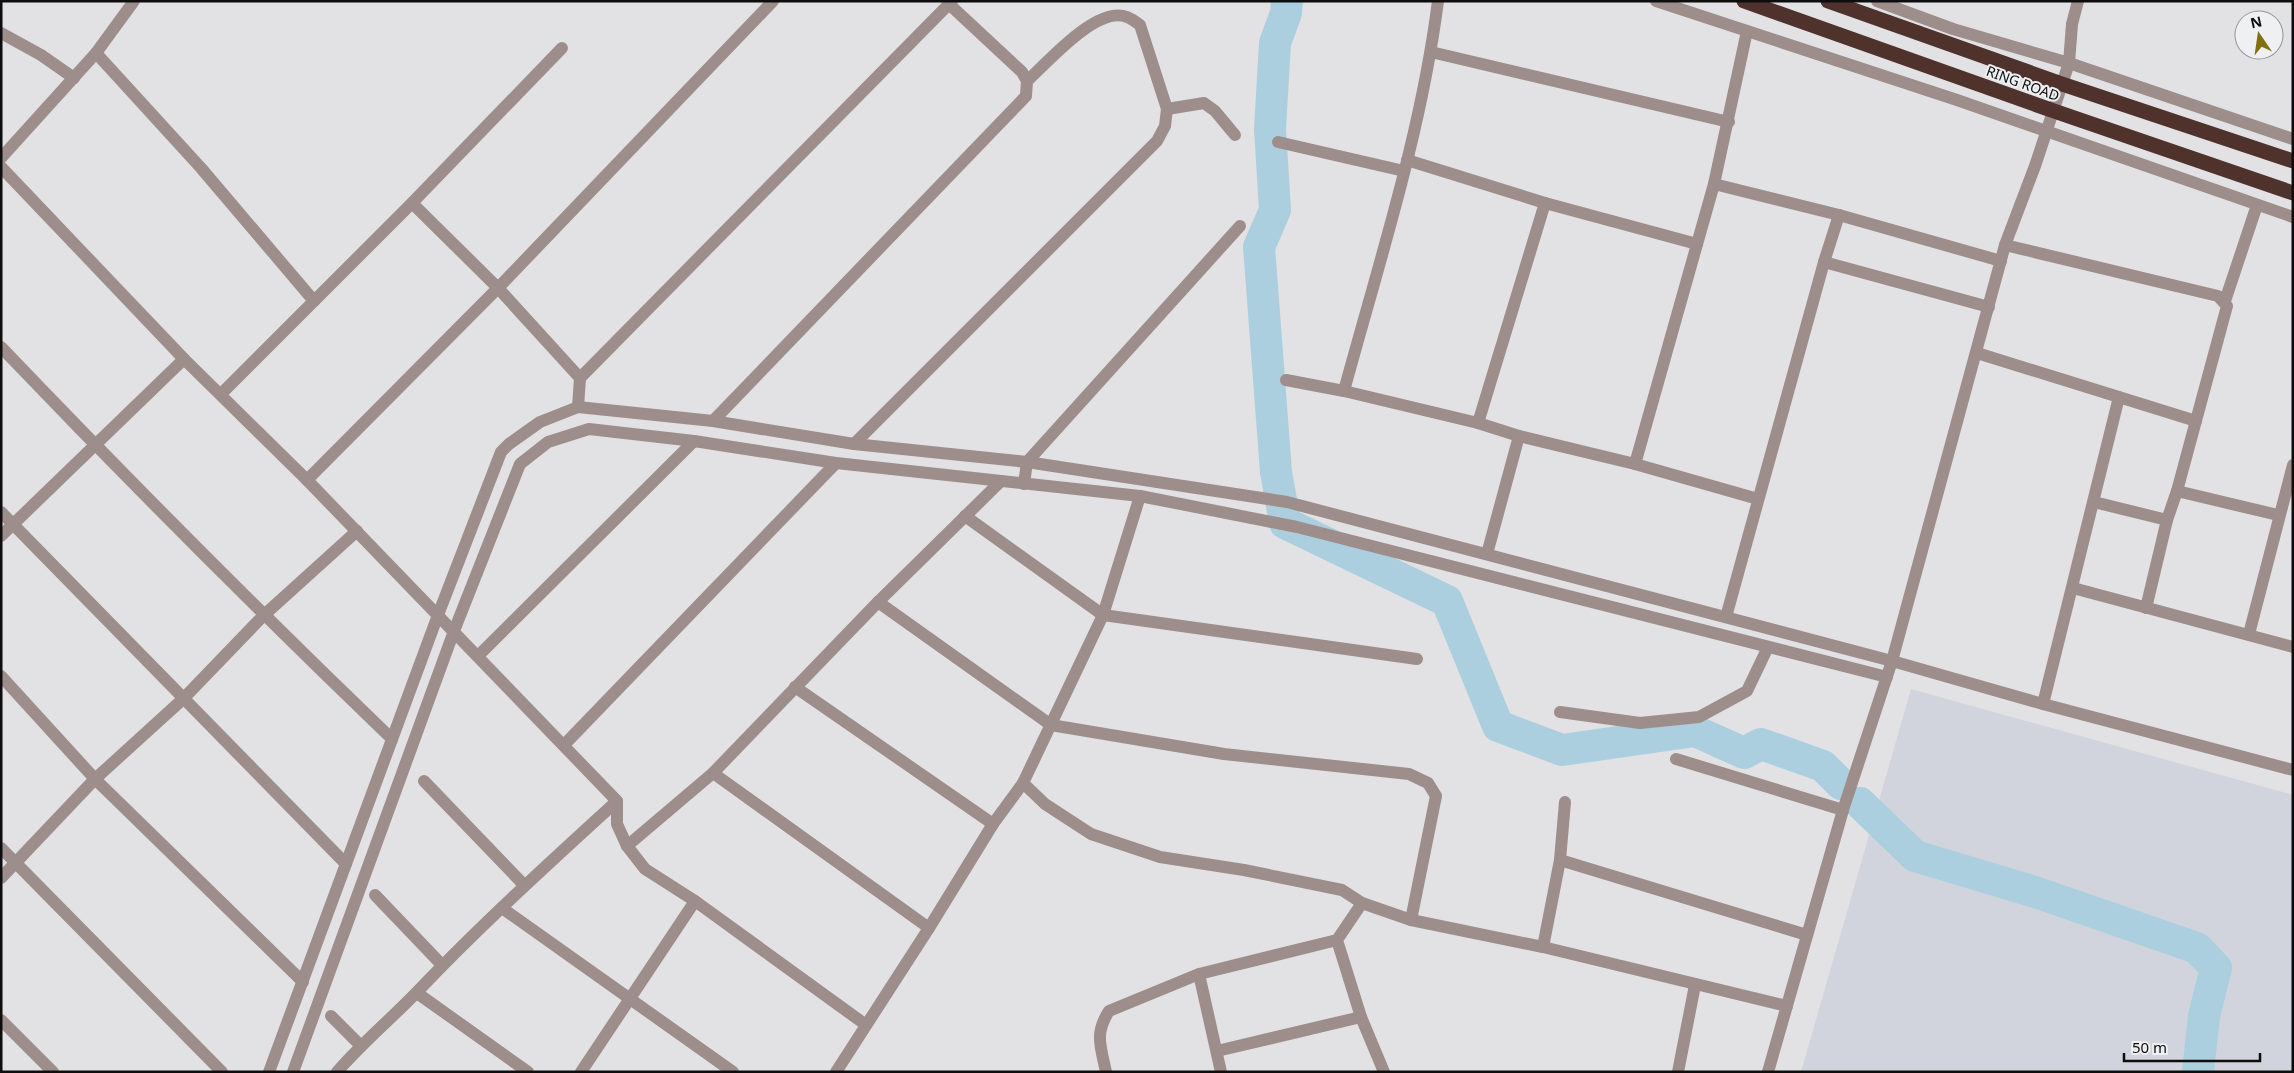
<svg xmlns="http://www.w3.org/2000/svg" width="2294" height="1073" viewBox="0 0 2294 1073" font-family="'Noto Sans',sans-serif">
<rect width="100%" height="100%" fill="#e2e2e4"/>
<polygon fill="#d1d4dc" points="1911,689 2293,795 2293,1072 1801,1072"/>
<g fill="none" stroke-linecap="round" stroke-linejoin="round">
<g stroke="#abcfdf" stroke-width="32">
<polyline points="1287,1 1286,13 1275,43 1270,129 1275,210 1259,247 1276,472 1285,523 1447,601 1498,726 1562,750 1695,731 1744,753 1761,744 1823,766 1841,784"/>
<polyline points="1860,803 1915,856 2038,893 2197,948 2216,968 2204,1016 2198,1072"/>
</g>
<g stroke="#9e8e8b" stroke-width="12">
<polyline points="1656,1 1957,100 2293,217"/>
<polyline points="1877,1 1953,29 2069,63 2293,139"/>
<polyline points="1,33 41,55 74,78"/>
<polyline points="1431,52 1729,122"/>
<polyline points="96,53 201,168 314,301"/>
<polyline points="1167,109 1204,103 1215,111 1235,135"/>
<polyline points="1278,142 1404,171"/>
<polyline points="1,158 96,53 134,1"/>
<polyline points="1407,160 1545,203 1697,244"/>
<polyline points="1,167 184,359 307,480 617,801 617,824 627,846 645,869 695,901 866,1025"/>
<polyline points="1714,184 1839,215 2001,261"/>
<polyline points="412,203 498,288 580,378"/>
<polyline points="2005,245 2218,296 2227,306 2177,491 2167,520 2146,608"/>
<polyline points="1824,262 1989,307"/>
<polyline points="2225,301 2257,205"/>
<path d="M1,347C129,481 259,611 392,739"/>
<polyline points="1977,353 2196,421"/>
<polyline points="1286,380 1344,391 1478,423 1519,436 1635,464 1758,499"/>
<path d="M1344,391C1379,262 1421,134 1438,1"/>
<polyline points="221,394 412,203 562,48"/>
<polyline points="578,407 580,378 952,1"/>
<polyline points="713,421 1026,96 1027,81 1022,72 949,4"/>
<polyline points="1478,423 1545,203"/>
<path d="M854,444L1157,141L1165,126L1167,109L1140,25C1136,22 1132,19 1127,17C1097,5 1048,62 1027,81"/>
<polyline points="1635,464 1714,184 1747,31"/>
<polyline points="307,480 498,288 773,1"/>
<polyline points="1024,484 1027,462 1240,226"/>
<polyline points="2177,491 2278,515"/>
<polyline points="2094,502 2167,520"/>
<polyline points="1,512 346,864"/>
<polyline points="965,516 1103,615 1417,659"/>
<polyline points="1,536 184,359"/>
<polyline points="1487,554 1519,436"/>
<polyline points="2073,588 2293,647"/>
<polyline points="878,602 1051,725 1224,754 1409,774 1428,783 1436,796 1411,920"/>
<polyline points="1726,617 1824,262 1839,215"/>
<polyline points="2249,634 2293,465"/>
<polyline points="478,656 694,441"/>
<polyline points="1,676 95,779 303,982"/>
<polyline points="795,687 993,824"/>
<polyline points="2043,704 2119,397"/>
<polyline points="1560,712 1640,723 1699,717 1747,691 1768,647"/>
<polyline points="564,745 836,463"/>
<polyline points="1676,759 1843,810"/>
<polyline points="713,773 929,928"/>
<polyline points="424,781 524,885"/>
<polyline points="1023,783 1045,804 1091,834 1160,857 1244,870 1342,890 1362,903 1411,920 1543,947 1787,1006"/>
<polyline points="627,846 713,773 878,602 1001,481"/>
<polyline points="1,848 222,1072"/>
<polyline points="1560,860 1807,935"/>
<polyline points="1,878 95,779 183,699 263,616 357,531"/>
<polyline points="375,895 442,965"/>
<polyline points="1362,903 1337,940 1361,1017 1384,1072"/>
<polyline points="502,908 733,1072"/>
<polyline points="1543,947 1560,860 1565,802"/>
<polyline points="1199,974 1221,1072"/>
<polyline points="417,993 528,1072"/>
<polyline points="331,1016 360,1045"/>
<polyline points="1,1020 53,1072"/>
<polyline points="1217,1051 1361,1017"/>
<polyline points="269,1072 438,615 501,452 509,444 540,422 578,407 713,421 854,444 1027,462 1287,502 1892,661 2043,704 2293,770"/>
<polyline points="293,1072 454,631 520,464 548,442 589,429 694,441 836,463 1140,496 1297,527 1887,677"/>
<path d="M337,1072C362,1043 391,1019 417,992C481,925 549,863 617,801"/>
<polyline points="581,1072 695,901"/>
<polyline points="836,1072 929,928 993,824 1023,783 1103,615 1140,496"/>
<path d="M1106,1072C1101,1047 1094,1034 1109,1011L1199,974L1337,940"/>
<polyline points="1678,1072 1695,985"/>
<polyline points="1768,1072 1843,810 1892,661 2005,245 2035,166 2069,63 2072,24 2078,1"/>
</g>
<g stroke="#4f322c" stroke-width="15">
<polyline points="1744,1 2054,111 2293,193"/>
<polyline points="1828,1 2062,84 2293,161"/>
</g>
</g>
<g text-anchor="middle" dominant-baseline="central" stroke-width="4" stroke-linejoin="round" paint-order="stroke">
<g font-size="14" fill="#0d0d0d" stroke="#eff0f1">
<text transform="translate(2023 83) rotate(20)">RING ROAD</text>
</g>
</g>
<rect width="2294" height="1073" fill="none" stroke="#0d0d0d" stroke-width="5"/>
<g transform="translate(2259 35) rotate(347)"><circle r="24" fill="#eff0f1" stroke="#959596"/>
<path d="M0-4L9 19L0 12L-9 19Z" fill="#81700f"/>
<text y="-8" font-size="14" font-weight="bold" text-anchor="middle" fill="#0d0d0d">N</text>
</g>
<path d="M2124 1053v8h136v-8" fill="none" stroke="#0d0d0d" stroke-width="2.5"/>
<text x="2132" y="1053" font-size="15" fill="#0d0d0d" stroke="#eff0f1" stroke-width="4" paint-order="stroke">50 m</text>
</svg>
